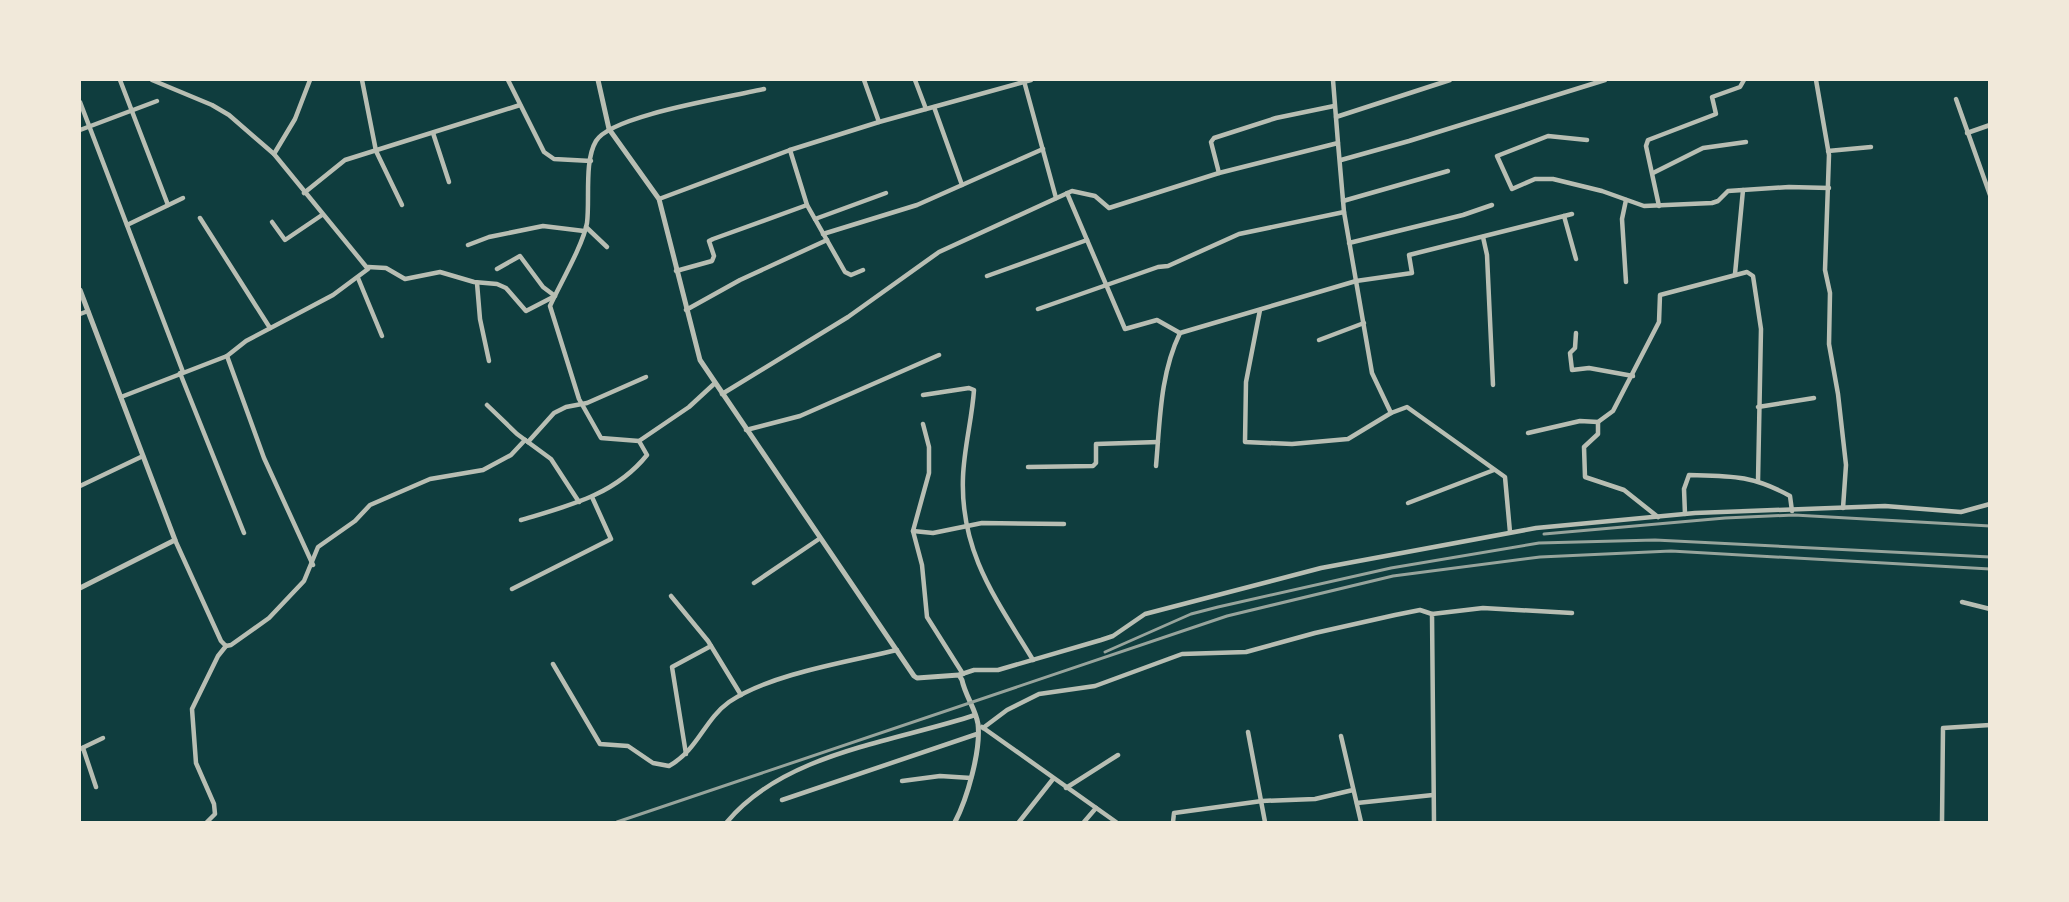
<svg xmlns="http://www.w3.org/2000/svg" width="2069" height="902" viewBox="0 0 2069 902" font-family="'Titillium Web',sans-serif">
<rect width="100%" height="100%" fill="#0f3d3e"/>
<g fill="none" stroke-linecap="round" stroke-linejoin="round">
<g stroke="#b8beb3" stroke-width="4.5">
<polyline points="120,80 168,205"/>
<polyline points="362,80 376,151 402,205"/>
<polyline points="508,80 544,152 554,159 591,161"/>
<polyline points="864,80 879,122"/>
<polyline points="915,80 926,109"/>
<polyline points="1816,80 1829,155 1825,270 1830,293 1829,344 1838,394 1846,465 1843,508"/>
<polyline points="1024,81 1056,198"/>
<polyline points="1956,99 1990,195"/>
<polyline points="80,102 183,372"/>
<polyline points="934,107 962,185"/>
<polyline points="1336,117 1450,80"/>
<polyline points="80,130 157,101"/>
<polyline points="433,133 449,182"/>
<polyline points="1967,133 1990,125"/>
<polyline points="1587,140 1548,136 1497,156 1512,189 1535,179 1553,179 1602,191 1644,206 1712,203 1718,201 1728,191 1789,187 1829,188"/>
<polyline points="1338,143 1344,212 1372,373 1391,413 1407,407 1505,477 1510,532"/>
<polyline points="790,150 807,205 845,272 851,275 863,270"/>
<polyline points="1828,151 1871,147"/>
<polyline points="274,154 295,119 310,80"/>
<polyline points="1341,160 1409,141 1605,80"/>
<polyline points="1219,173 1211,142 1214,138 1276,118 1334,106"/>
<polyline points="1653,173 1703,148 1746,142"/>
<polyline points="304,193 345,160 520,105"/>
<polyline points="1067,193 1125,329 1157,320 1180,333 1356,281 1412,273 1409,255 1572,214"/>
<polyline points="659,199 790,150 879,122 1031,80"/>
<polyline points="1343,201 1448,171"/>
<polyline points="1659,206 1646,146 1648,140 1716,114 1712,97 1740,87 1744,80"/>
<polyline points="1564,216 1576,259"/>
<polyline points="200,218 270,328"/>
<polyline points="815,219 886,193"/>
<polyline points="272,222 285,240 322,215"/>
<polyline points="127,225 183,198"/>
<polyline points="586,227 607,247"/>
<polyline points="823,234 917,205 1043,149"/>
<polyline points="1483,237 1487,255 1493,385"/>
<polyline points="1349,243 1463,215 1492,205"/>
<polyline points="468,245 489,237 543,226 584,231"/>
<polyline points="368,267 386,268 405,279 440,272 474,282 497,284 506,288 526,311 555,296 543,287 520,256 497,269"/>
<polyline points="676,271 712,261 714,256 709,241 713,239 807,205"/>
<polyline points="1735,274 1743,190"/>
<polyline points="987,276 1087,240"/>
<polyline points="358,278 382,336"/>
<polyline points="1626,282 1622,219 1626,200"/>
<polyline points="477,283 480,319 489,361"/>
<polyline points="1038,309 1158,267 1168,266 1239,234 1344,212"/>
<polyline points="686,310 740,280 827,240"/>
<polyline points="1260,310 1246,382 1245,442 1292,444 1348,439 1391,413"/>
<polyline points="80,314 88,311"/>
<polyline points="1576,333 1575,348 1570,353 1572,370 1589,368 1633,376"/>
<polyline points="1319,340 1364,323"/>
<polyline points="227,356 264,458 313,565"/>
<polyline points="180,373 244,533"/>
<path d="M715,383L689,407L639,441L601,438L579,399L550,306C560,284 583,245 587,223C590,200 584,161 596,141C611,115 731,97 764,89"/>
<polyline points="722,394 848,317 939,252 1072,191 1095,196 1109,208 1219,173 1338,143 1333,80"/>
<path d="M923,395L969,388L974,390C972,419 964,448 963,477C960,552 996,599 1033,660"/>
<polyline points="121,397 227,356 246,341 333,295 368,269 274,154 229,115 212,105 152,80"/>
<polyline points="487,405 517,434 551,459 579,502"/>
<polyline points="1758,407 1814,398"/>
<polyline points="1598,422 1598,434 1584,447 1585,477 1624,490 1658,517"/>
<polyline points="923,424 929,447 929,473 913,531 922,565 927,617 963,674"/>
<polyline points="746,430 800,416 939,355"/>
<polyline points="1528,433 1580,421 1598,422 1613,411 1659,322 1660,295 1747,272 1753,276 1761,329 1758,481"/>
<polyline points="528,442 554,413 566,407 587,403 646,377"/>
<path d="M1156,466C1160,421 1160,374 1180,333"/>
<polyline points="1028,467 1093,466 1096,463 1096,444 1158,442"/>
<polyline points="80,486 143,456"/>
<polyline points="1408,503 1494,470"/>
<path d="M1685,514L1684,489L1689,475C1731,476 1752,475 1790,496L1792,511"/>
<path d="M521,520C568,506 615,495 647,455L639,441"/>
<polyline points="913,531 933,533 982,523 1064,524"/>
<polyline points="175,540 221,641 226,646 231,645 269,618 304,581 318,547 355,521 370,505 430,479 483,470 511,455 525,440"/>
<polyline points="754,583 819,539"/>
<polyline points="512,589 611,539 592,497"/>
<polyline points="671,596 708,641 741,695"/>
<polyline points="1962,602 1990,609"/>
<path d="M553,664L600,744L628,746L653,763L669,766C698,750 704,720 729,702C770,674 847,662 897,650"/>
<polyline points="959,675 974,670 998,670 1101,640 1113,636 1145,614 1321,568 1536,528 1695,513 1885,506 1961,512 1990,504"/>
<polyline points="982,727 1116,822"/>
<polyline points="983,728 1007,710 1039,694 1095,686 1182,654 1246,652 1315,633 1395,615 1420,610 1432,614"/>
<polyline points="1248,732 1265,822"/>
<polyline points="1341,736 1361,822"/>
<polyline points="83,748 96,787"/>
<polyline points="80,749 103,738"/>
<polyline points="686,754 672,667 711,646"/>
<polyline points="902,781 940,776 971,778"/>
<polyline points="1066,788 1118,755"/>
<polyline points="782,800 977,734"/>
<polyline points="1357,803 1433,795"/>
<polyline points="207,822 215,814 214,804 196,763 192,709 218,656 226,646"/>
<path d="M727,822C784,753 894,742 975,715"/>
<polyline points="1019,822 1053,779"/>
<polyline points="1084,822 1096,808"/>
<polyline points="1173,822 1174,813 1262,801 1315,799 1353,790"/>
<polyline points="1434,822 1432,614 1483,608 1572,613"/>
<polyline points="1942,822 1943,728 1990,725"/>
</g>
<g stroke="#b8beb3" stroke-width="5">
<path d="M598,80L609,129L659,199L700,360L914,676L917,678L959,675L962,680C965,695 976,710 978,724C981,751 967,799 955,822"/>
<polyline points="80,290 175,540 80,588"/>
</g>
<g stroke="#97a49c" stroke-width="3">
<polyline points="1544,534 1725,518 1794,515 1990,526"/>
<polyline points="1105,652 1191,614 1218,607 1391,568 1539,543 1655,540 1990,557"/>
<polyline points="617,822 1227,616 1393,576 1540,557 1671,551 1990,569"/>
</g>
</g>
<rect width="2069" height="902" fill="none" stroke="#f1e9da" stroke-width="162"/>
</svg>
